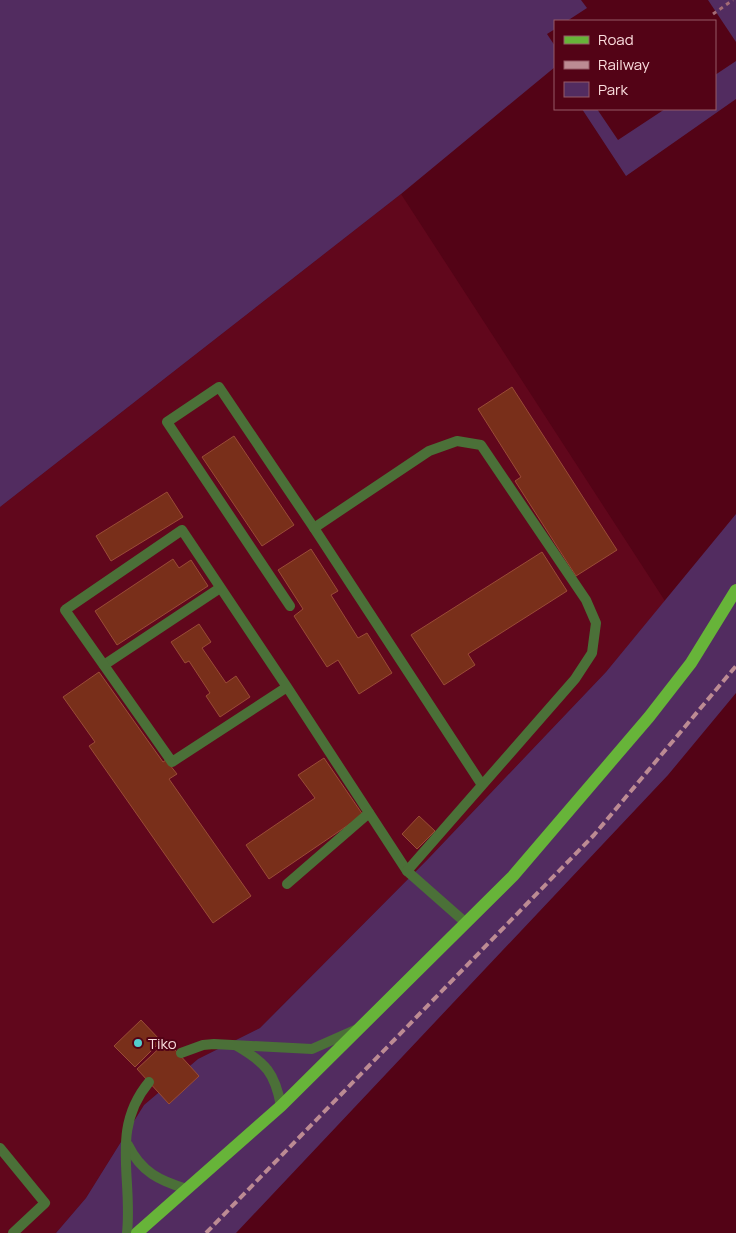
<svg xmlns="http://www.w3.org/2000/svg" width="736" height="1233" viewBox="0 0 736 1233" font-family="Manrope,sans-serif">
<rect width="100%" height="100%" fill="#530316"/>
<polygon fill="#61071c" points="401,194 665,601 606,672 428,859 260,1028 198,1059 144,1105 86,1198 56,1233 0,1233 0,507"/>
<g fill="#522c60">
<polygon points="0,0 581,0 587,8 567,21 555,21 555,29 547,34 555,46 555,67 401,194 0,507"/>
<polygon points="708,0 736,0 736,42"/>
<polygon points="736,61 736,99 626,176 582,109 597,109 618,140 665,109 715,109 715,75"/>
<polygon points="736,514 736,693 668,775 236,1233 56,1233 86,1198 144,1105 198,1059 260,1028 428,859 606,672"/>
</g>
<g fill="#792f1a" stroke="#9a4c37">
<polygon points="512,387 617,550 576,576 515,481 521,477 478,409"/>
<polygon points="234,436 294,525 262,546 202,457"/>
<polygon points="167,492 183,517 111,561 96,536"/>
<polygon points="311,549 338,591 331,595 358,638 367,633 392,673 359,694 338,660 327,667 294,616 303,609 278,570"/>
<polygon points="542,552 567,591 468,654 475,665 444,685 411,635"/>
<polygon points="173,559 179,568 191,560 208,586 117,645 95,611"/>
<polygon points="199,624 211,642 202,648 226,683 236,676 250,697 220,717 206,696 210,693 189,661 185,663 171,642"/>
<polygon points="99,672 163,762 166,760 177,774 169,779 251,896 213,923 89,746 95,742 63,697"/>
<polygon points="324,758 363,815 269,879 246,845 315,798 298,775"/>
<polygon points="419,816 435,831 417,849 402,834"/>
<polygon points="141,1020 161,1041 135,1067 114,1046"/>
<polygon points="167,1041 199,1076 169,1104 137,1069"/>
</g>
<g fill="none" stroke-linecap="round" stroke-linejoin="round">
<polyline stroke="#a36b75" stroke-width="3" stroke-dasharray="4 4" stroke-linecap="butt" points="713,14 733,0"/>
<g stroke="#4b7038" stroke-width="10">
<polyline points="290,606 167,422 219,387 314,528"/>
<polyline points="104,665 220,588"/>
<polyline points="287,687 172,762 65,610 182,530 287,687 407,871"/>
<polyline points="287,884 369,813"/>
<polyline points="466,923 407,871 575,679 592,653 596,623 586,600 481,445 457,441 429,451 314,528 482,785"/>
<path d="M237,1046C266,1063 275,1073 281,1106"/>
<polyline points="181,1053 203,1045 214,1044 312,1049 355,1030"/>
<path d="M128,1145C141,1172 160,1181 187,1189"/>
<polyline points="0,1148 45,1203 13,1233"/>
<path d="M127,1233C133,1177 110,1129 149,1082"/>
</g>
<polyline stroke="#67b439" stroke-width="12" points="137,1233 281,1106 513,876 649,717 691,663 736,590"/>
<polyline stroke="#bc8b93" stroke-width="4" stroke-dasharray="8 4" stroke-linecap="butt" points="206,1233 594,835 736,666"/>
</g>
<circle fill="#52cdce" stroke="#530316" stroke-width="2" cx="138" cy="1043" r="5"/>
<g text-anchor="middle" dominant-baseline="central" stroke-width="4" stroke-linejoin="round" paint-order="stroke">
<g font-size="15" fill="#fadcdd" stroke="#530316" text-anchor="start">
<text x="148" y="1043">Tiko</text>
</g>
</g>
<rect x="554" y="20" width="162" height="90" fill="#530316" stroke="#965a66"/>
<rect x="564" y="36" width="25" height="8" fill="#67b439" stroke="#965a66"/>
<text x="598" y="45" font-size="15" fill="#fadcdd">Road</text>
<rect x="564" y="61" width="25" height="8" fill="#bc8b93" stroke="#965a66"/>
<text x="598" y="70" font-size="15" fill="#fadcdd">Railway</text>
<rect x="564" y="82" width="25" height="15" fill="#522c60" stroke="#965a66"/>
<text x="598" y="95" font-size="15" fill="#fadcdd">Park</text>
</svg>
